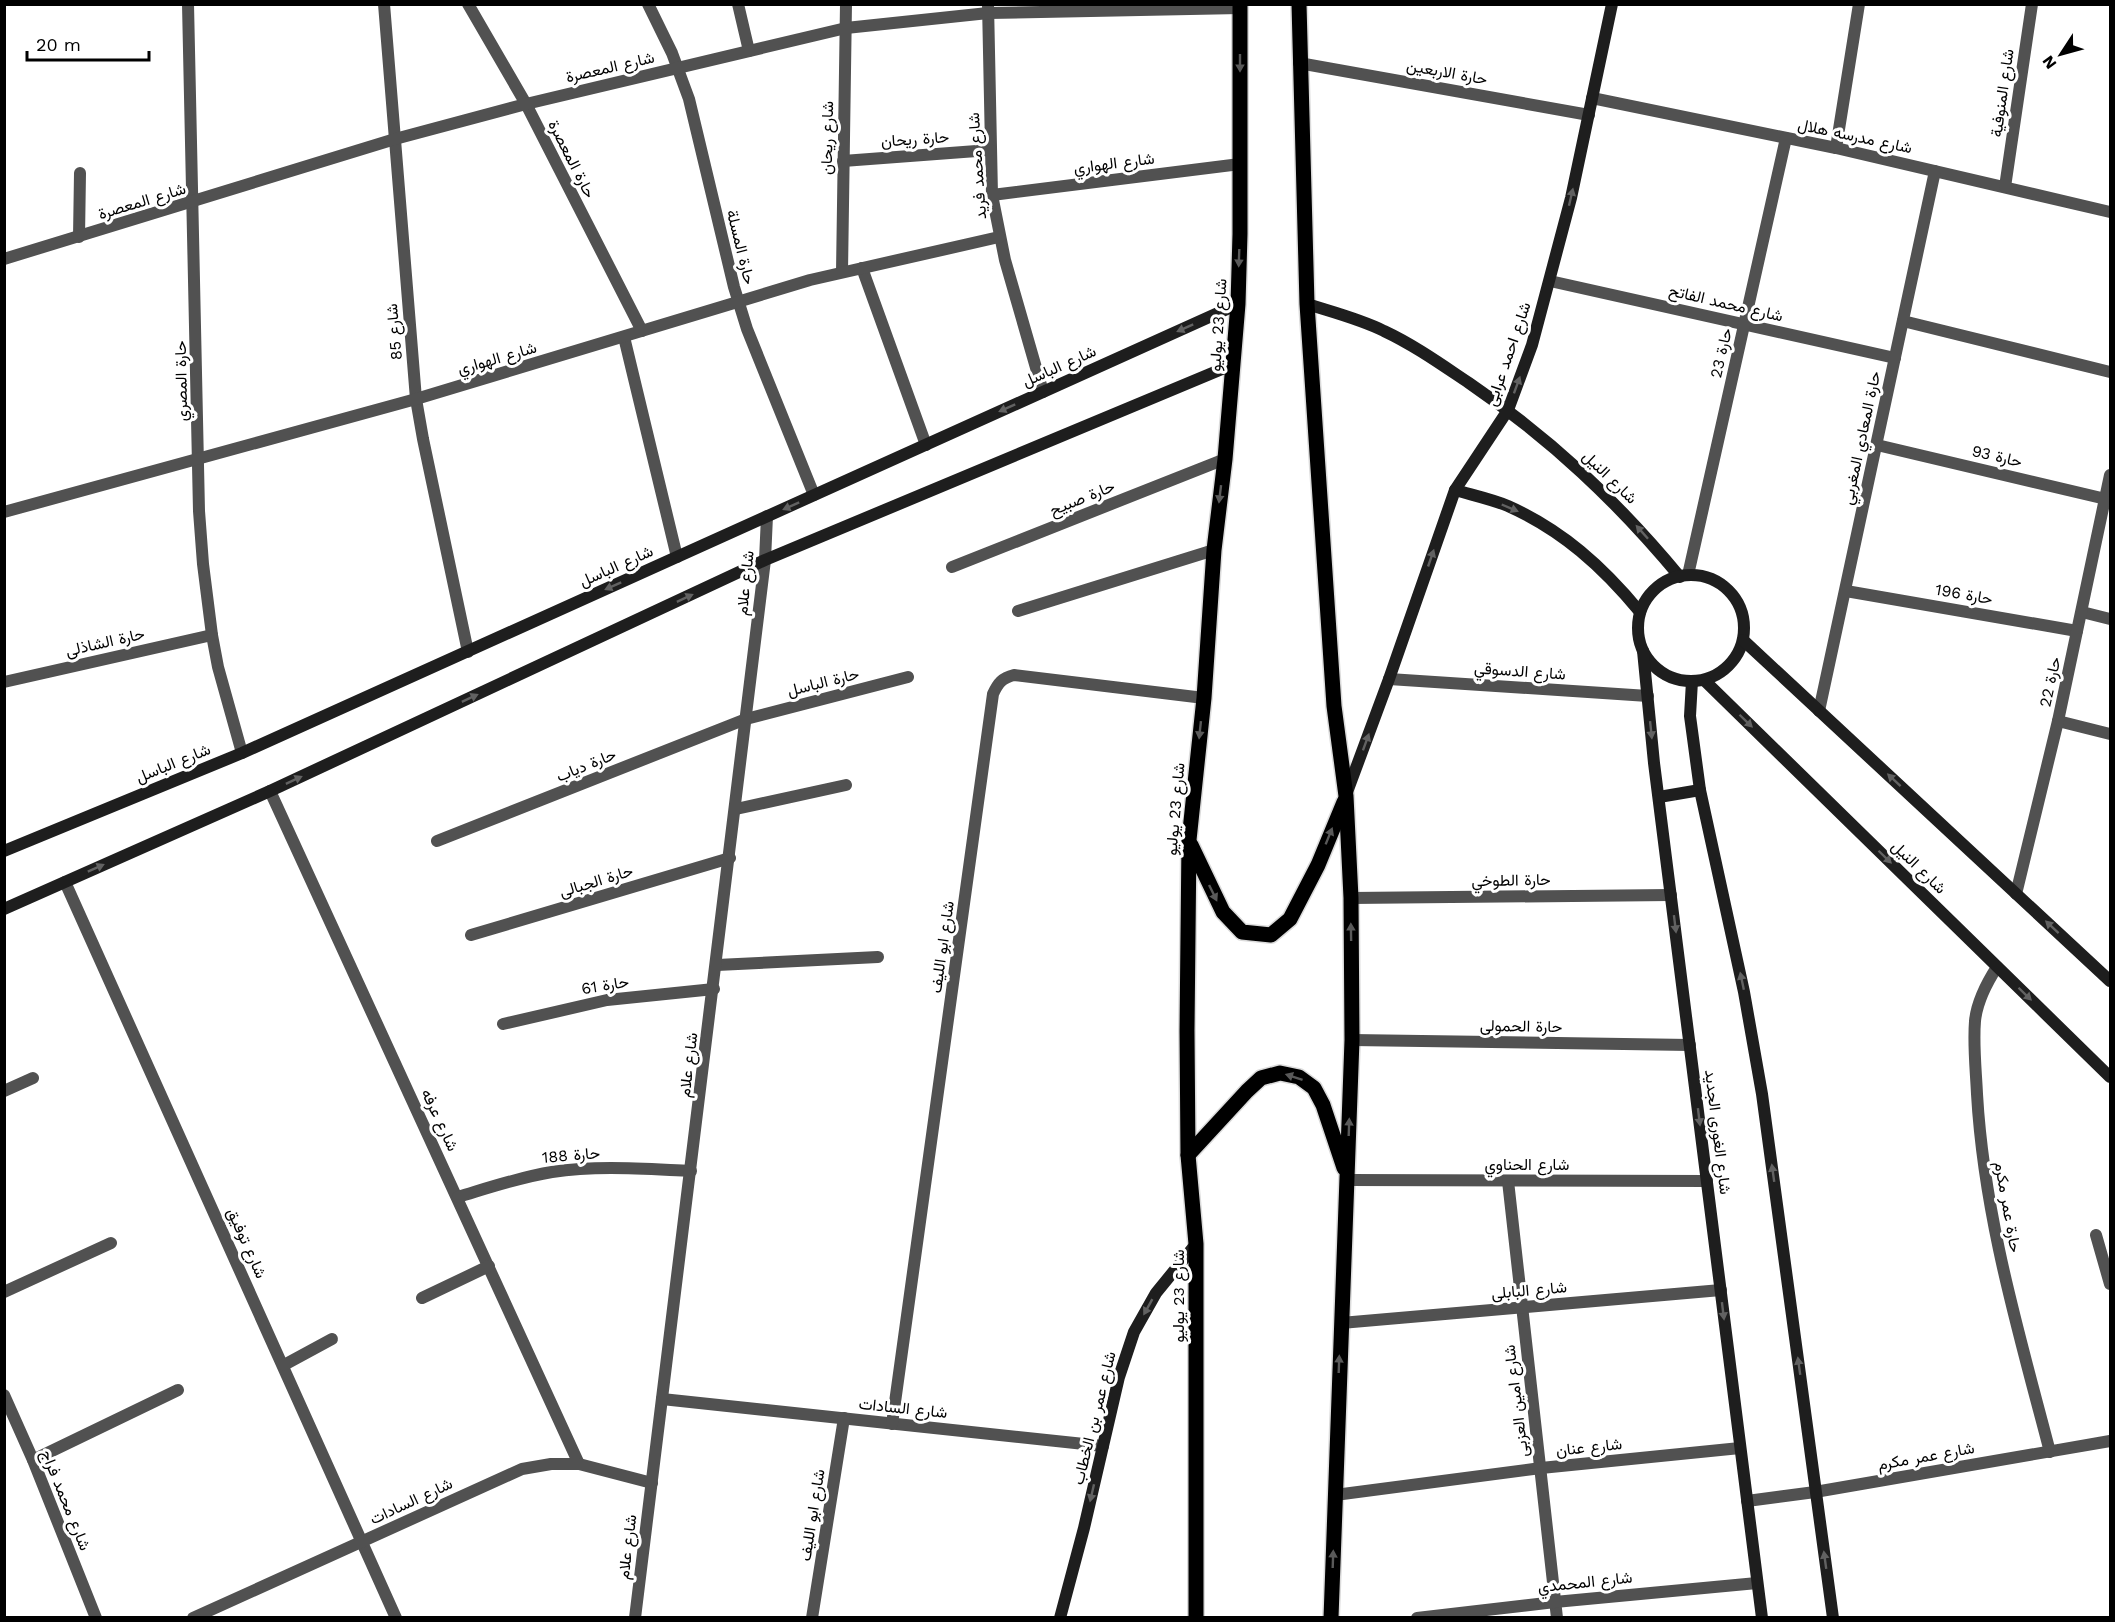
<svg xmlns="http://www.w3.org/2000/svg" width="2115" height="1622" viewBox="0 0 2115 1622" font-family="'Work Sans',Vazirmatn,sans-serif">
<rect width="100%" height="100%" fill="#fff"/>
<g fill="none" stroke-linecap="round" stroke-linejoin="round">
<g stroke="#dbdbdb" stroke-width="18">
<g id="primary">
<polyline points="1299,4 1307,304 1334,706 1346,796 1351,898 1352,1040 1331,1618"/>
<polyline points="1191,845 1223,912 1242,932 1271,935 1290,919 1318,865 1344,802"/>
<polyline points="1188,1155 1247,1091 1261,1078 1280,1073 1299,1077 1314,1088 1323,1105 1344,1168"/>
<polyline points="1196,1618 1196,1244 1188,1155 1187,1031 1189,840 1204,698 1214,550 1225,459 1238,304 1240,234 1240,4"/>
</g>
</g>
<g stroke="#515151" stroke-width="12">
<polyline points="188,4 199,511 203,564 212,635 218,667 242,753"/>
<polyline points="384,4 416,399 423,439 468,652"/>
<polyline points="468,4 526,104 642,331"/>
<polyline points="648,4 672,53 689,99 734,287 747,329 814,495"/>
<polyline points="738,4 749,51"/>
<polyline points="988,4 992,195 1005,260 1043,392"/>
<polyline points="1299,63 1589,115"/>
<polyline points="1592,98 1836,148 2110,212"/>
<polyline points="1836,148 1859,4"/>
<polyline points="843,161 990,150"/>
<polyline points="2005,187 2032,4"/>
<polyline points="992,195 1240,164"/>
<polyline points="79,237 80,173"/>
<polyline points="4,259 395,139 526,104 846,28 988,13 1240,8"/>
<polyline points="862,268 926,445"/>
<polyline points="842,272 846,4"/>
<polyline points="1550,281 1895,358"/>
<polyline points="1903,321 2110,372"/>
<polyline points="624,337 677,557"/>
<polyline points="1877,445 2110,500"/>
<polyline points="4,512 416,399 810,280 999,237"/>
<polyline points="952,567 1225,459"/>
<polyline points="1688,575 1786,138"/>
<polyline points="1846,591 2077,631"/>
<polyline points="1018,611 1214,550"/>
<polyline points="2082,612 2110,619"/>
<polyline points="1389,679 1648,696"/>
<polyline points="4,682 212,635"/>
<polyline points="1819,711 1935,171"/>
<polyline points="2058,721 2110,734"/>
<polyline points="270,791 579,1464"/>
<polyline points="736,809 846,785"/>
<polyline points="437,841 746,719 908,677"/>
<polyline points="65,882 396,1618"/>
<polyline points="2016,894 2058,721 2110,475"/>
<polyline points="1351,898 1671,895"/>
<polyline points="471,935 730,858"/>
<polyline points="717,965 878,957"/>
<path d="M1997,967C1986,984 1977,1001 1975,1021C1973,1045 1976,1071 1977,1094C1984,1217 2019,1333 2050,1452"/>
<polyline points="503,1024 607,1000 714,989"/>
<polyline points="1352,1040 1690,1045"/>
<polyline points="4,1091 33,1078"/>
<polyline points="1348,1180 1707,1181"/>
<polyline points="1508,1181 1557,1618"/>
<path d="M458,1197C488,1188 520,1177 552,1172C598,1165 645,1169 691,1171"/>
<polyline points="2096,1235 2110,1284"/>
<polyline points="4,1292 111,1243"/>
<polyline points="422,1298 489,1266"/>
<polyline points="1341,1323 1721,1290"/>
<polyline points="284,1365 332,1339"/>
<polyline points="4,1395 33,1460 96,1618"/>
<polyline points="662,1399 1103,1446"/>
<path d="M892,1424L993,694C998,683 1002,678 1014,675L1204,698"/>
<polyline points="33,1460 178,1390"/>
<polyline points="1335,1495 1541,1468 1740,1448"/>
<polyline points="1747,1501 1815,1492 2110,1441"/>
<polyline points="193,1618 522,1469 551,1464 579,1464 652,1483"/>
<polyline points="635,1618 765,560 767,516"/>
<polyline points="812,1618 844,1418"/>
<polyline points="1417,1618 1555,1602 1757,1583"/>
</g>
<g stroke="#1e1e1e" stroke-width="12">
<path d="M1307,304C1332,312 1360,319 1384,331C1414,345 1442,365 1469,383C1551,439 1617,501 1680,577"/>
<path d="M1455,490C1472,495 1491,499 1508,506C1562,530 1603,567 1640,612"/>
<circle cx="1691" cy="628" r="53"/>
<polyline points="1743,640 2110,981"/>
<polyline points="1643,651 1654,763 1762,1618"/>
<polyline points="1704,680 2110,1077"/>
<polyline points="1692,681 1690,716 1700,790 1744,992 1762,1094 1833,1618"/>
<polyline points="1346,795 1389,679 1455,490 1508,410 1532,345 1571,198 1612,4"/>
<polyline points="1659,797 1700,790"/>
<polyline points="4,851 242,753 1238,304"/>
<polyline points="4,909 270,791 765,560 1234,364"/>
<polyline points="1060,1618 1084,1528 1119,1377 1134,1332 1156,1293 1196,1244"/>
</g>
<use href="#primary" stroke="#000" stroke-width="15"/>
</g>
<defs><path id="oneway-solid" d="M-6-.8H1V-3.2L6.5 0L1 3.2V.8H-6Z" transform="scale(1.5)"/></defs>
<g fill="#595959">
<use href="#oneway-solid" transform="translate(1240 63) rotate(90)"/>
<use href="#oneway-solid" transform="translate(1239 258) rotate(92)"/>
<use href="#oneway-solid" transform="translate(1220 494) rotate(97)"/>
<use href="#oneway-solid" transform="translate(1200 730) rotate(96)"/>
<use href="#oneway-solid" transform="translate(1329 836) rotate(-68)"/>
<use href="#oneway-solid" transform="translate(1213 893) rotate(64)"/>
<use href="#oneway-solid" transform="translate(1351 932) rotate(-91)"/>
<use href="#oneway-solid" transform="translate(1294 1077) rotate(-162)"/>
<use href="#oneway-solid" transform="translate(1349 1127) rotate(-88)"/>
<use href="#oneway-solid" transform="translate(1339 1364) rotate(-88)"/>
<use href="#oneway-solid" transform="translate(1333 1559) rotate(-88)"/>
</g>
<g fill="#626262">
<use href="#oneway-solid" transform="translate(1571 197) rotate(-77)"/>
<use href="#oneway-solid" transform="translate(1185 328) rotate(156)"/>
<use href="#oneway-solid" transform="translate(1517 385) rotate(-70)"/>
<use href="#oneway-solid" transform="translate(1007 408) rotate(156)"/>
<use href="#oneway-solid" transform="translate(791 506) rotate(156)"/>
<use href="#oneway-solid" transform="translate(1510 508) rotate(23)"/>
<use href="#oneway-solid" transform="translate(1642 532) rotate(-132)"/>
<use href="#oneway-solid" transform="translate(1431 558) rotate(-71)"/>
<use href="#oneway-solid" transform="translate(613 586) rotate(156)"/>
<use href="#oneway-solid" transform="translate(685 598) rotate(-25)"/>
<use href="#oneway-solid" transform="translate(470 698) rotate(-25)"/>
<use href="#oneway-solid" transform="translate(1746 721) rotate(44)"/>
<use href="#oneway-solid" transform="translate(1651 730) rotate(84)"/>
<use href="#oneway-solid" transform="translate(1366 742) rotate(-70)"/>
<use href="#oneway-solid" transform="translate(294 780) rotate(-25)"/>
<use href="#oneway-solid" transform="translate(1894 780) rotate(-137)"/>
<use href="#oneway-solid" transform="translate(1885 857) rotate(44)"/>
<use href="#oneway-solid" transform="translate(96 868) rotate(-24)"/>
<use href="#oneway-solid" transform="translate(1675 924) rotate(83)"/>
<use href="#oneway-solid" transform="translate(2052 927) rotate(-137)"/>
<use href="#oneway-solid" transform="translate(1742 981) rotate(-102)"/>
<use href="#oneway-solid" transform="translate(2025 994) rotate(44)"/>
<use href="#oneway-solid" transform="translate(1699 1117) rotate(83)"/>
<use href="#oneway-solid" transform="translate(1773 1173) rotate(-98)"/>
<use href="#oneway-solid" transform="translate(1148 1307) rotate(119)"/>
<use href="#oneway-solid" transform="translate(1723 1311) rotate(83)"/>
<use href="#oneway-solid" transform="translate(1799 1366) rotate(-98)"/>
<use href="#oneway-solid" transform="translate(1092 1493) rotate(103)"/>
<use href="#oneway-solid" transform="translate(1825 1560) rotate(-98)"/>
</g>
<g text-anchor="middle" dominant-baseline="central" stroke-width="6" stroke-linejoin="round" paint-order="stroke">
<g font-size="16" fill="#000" stroke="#fff">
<text transform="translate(610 67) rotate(-13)">شارع المعصرة</text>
<text transform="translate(1447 72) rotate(10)">حارة الاربعين</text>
<text transform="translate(2002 93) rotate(-82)">شارع المنوفية</text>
<text transform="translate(1855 136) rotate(12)">شارع مدرسه هلال</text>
<text transform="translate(827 138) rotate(-89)">شارع ريحان</text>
<text transform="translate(915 139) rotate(-4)">حارة ريحان</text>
<text transform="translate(572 159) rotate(63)">حارة المعصرة</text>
<text transform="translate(1114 163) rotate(-7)">شارع الهواري</text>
<text transform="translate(977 166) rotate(-94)">شارع محمد فريد</text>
<text transform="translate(142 201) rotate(-17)">شارع المعصرة</text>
<text transform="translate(741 247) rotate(76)">حارة المسلة</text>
<text transform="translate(1726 303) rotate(13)">شارع محمد الفاتح</text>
<text transform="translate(1218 325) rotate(-86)">شارع 23 يوليو</text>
<text transform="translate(394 332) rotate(-95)">شارع 85</text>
<text transform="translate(1721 353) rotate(-77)">حارة 23</text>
<text transform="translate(1508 354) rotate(-71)">شارع احمد عرابى</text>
<text transform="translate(497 358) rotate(-16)">شارع الهواري</text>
<text transform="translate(1059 366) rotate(-24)">شارع الباسل</text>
<text transform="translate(181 381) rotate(-91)">حارة المصري</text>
<text transform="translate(1861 438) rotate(-78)">حارة المعادي المغربي</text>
<text transform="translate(1997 456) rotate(13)">حارة 93</text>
<text transform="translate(1610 477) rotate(44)">شارع النيل</text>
<text transform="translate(1082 498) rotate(-22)">حارة صبيح</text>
<text transform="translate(616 566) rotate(-24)">شارع الباسل</text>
<text transform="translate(745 583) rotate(-84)">شارع علام</text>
<text transform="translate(1964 594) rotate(10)">حارة 196</text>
<text transform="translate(105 642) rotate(-13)">حارة الشاذلى</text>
<text transform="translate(1520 671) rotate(4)">شارع الدسوقي</text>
<text transform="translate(823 682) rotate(-14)">حارة الباسل</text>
<text transform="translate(2050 682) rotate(-78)">حارة 22</text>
<text transform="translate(173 763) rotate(-22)">شارع الباسل</text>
<text transform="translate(586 765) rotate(-22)">حارة دياب</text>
<text transform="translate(1175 809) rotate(-85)">شارع 23 يوليو</text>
<text transform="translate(1919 867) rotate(44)">شارع النيل</text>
<text transform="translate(1511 880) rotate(-1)">حارة الطوخي</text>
<text transform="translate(596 881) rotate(-17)">حارة الجبالى</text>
<text transform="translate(942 947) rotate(-82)">شارع ابو الليف</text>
<text transform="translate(605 985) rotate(-9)">حارة 61</text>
<text transform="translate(1521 1026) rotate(1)">حارة الحمولى</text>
<text transform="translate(688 1065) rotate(-83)">شارع علام</text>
<text transform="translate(440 1120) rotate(65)">شارع عرفه</text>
<text transform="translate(1718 1132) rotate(83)">شارع الغورى الجديد</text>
<text transform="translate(571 1155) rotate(-5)">حارة 188</text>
<text x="1527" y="1164">شارع الحناوي</text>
<text transform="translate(2008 1207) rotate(80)">حارة عمر مكرم</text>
<text transform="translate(247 1243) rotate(66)">شارع توفيق</text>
<text transform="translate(1529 1290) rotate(-5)">شارع البابلى</text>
<text transform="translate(1178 1296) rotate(-90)">شارع 23 يوليو</text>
<text transform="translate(1516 1401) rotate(-97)">شارع امين العزبى</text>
<text transform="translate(903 1408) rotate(6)">شارع السادات</text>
<text transform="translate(1094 1418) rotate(-76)">شارع عمر بن الخطاب</text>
<text transform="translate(1589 1447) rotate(-6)">شارع عنان</text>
<text transform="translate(1926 1456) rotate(-10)">شارع عمر مكرم</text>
<text transform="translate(66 1500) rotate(68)">شارع محمد فراج</text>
<text transform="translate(411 1501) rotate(-25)">شارع السادات</text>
<text transform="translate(812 1515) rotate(-81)">شارع ابو الليف</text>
<text transform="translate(627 1547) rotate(-83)">شارع علام</text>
<text transform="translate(1585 1582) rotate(-6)">شارع المحمدي</text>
</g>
</g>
<rect width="2115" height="1622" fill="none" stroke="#000000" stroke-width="12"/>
<g transform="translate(2061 54) rotate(234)" stroke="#ffffff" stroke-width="4.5" paint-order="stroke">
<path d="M0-4.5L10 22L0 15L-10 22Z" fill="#000000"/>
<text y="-9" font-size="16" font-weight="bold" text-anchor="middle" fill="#000000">N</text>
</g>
<path d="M27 51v9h122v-9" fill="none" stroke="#000000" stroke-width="3"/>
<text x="36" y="51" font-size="18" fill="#000000" stroke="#ffffff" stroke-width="4.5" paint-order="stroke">20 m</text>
</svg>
